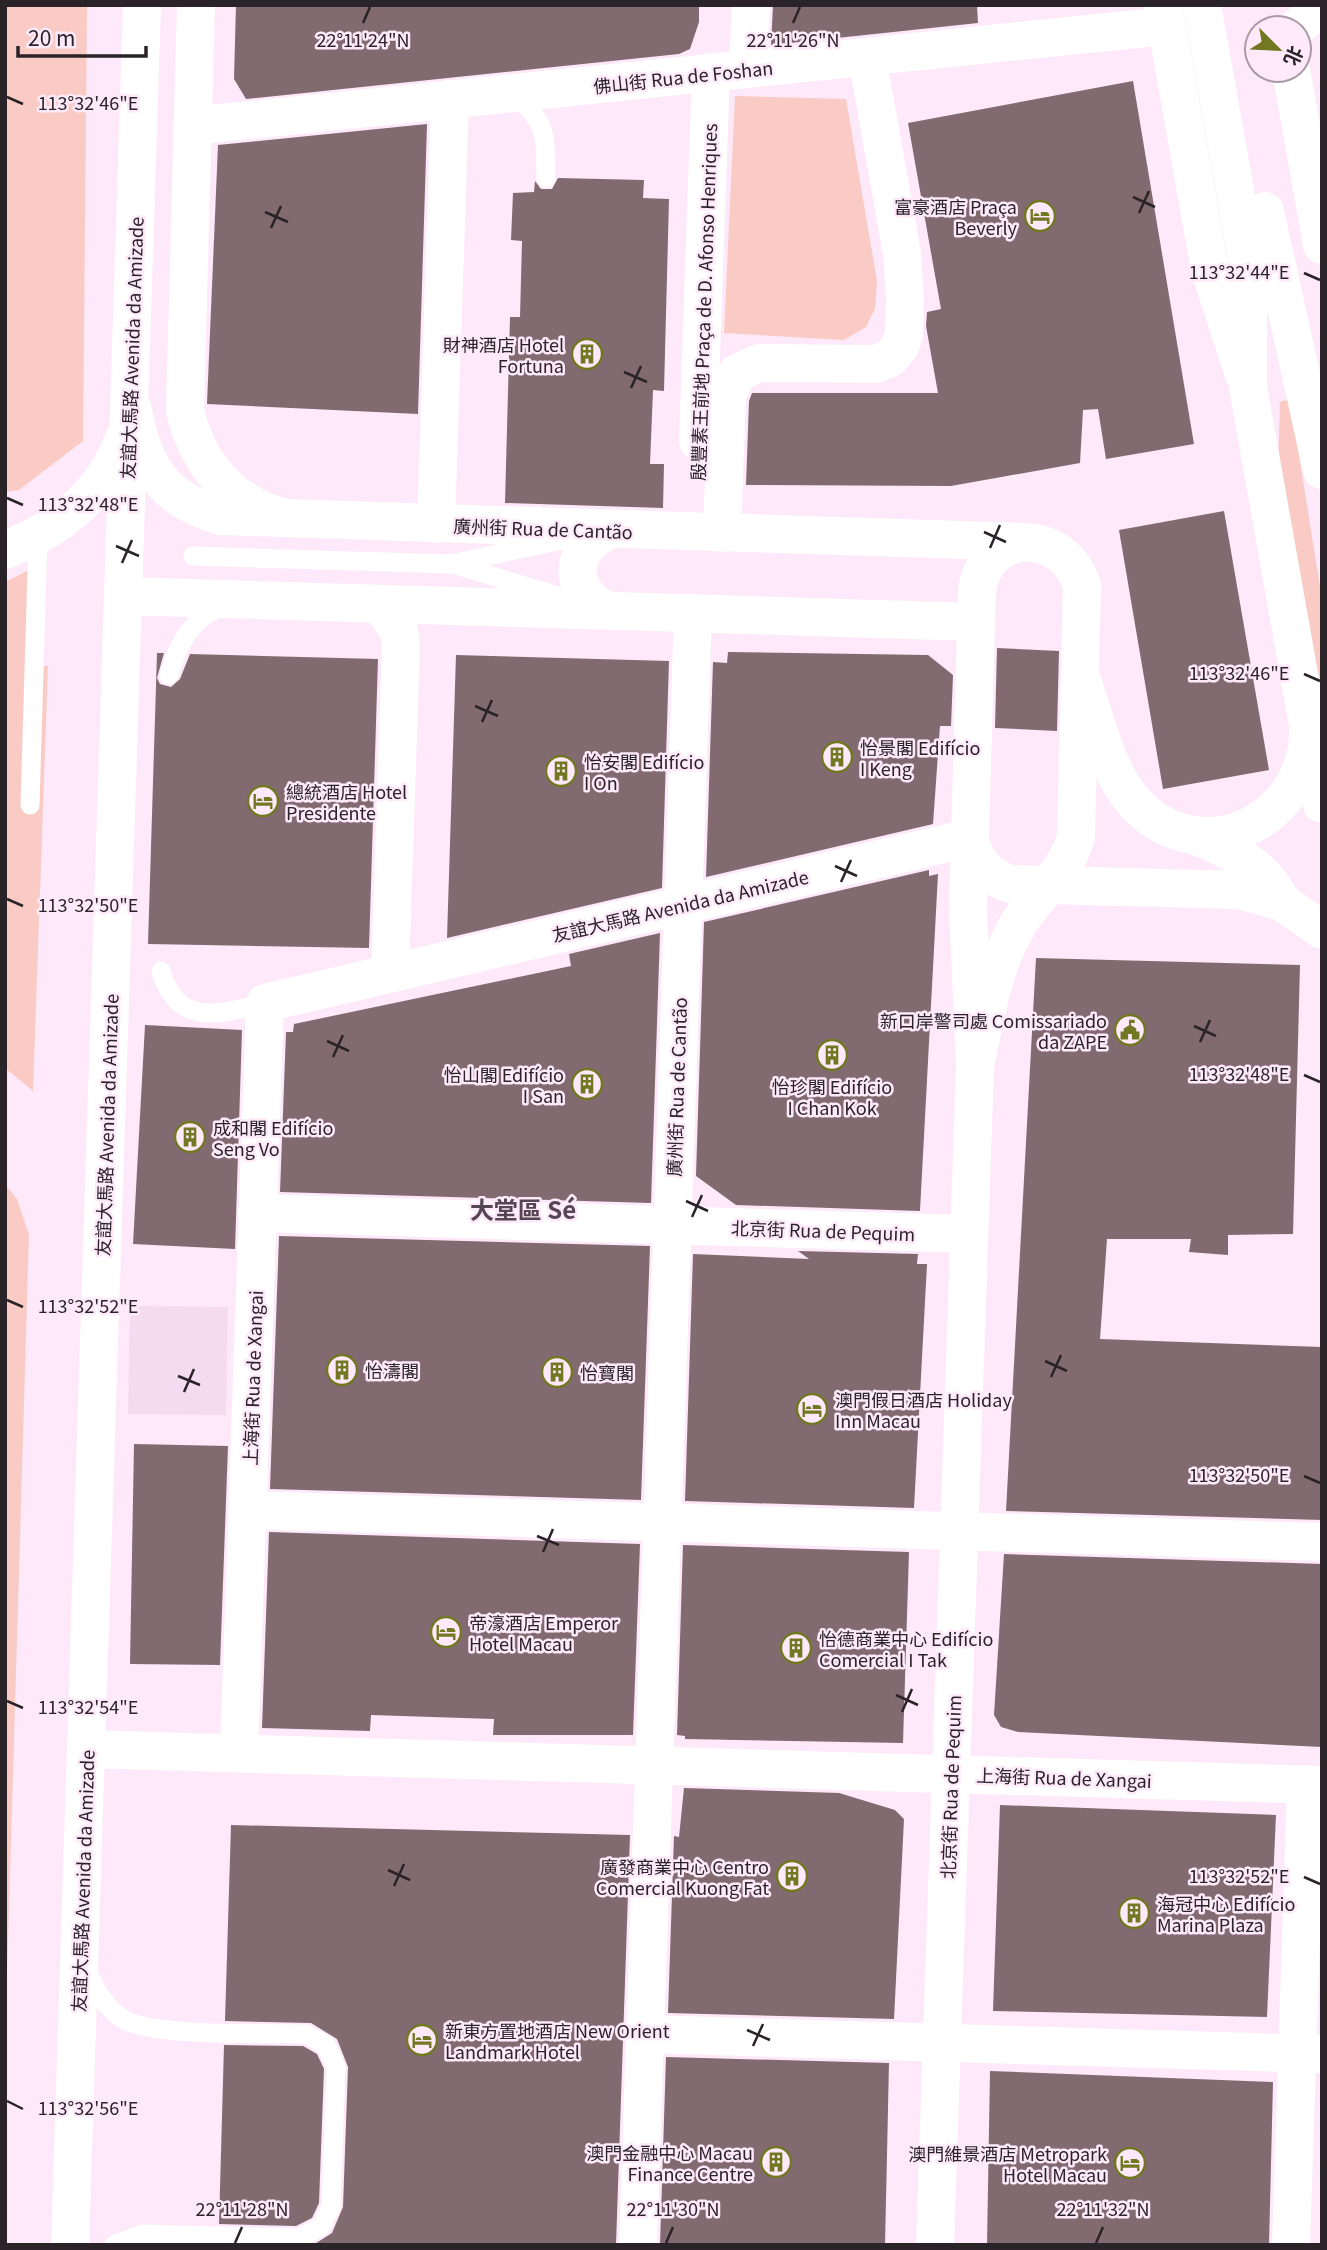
<svg xmlns="http://www.w3.org/2000/svg" width="1327" height="2250" viewBox="0 0 1327 2250" font-family="Georgia,'Noto Sans SC',serif">
<rect width="100%" height="100%" fill="#fde9f9"/>
<polygon fill="#f5dbf0" points="130,1306 228,1307 226,1415 128,1414"/>
<g fill="#facbc4">
<polygon points="5,5 87,5 83,441 19,490 5,492"/>
<polygon points="735,96 846,99 877,281 875,309 866,327 844,340 724,333"/>
<polygon points="1290,399 1322,599 1322,727 1278,467 1280,402"/>
<polygon points="29,570 27,665 48,666 33,1091 5,1068 5,582"/>
<polygon points="5,1184 17,1199 29,1235 5,2043"/>
</g>
<g fill="#816b71">
<polygon points="236,5 699,5 699,22 690,49 679,54 246,99 234,79"/>
<polygon points="773,5 977,5 978,23 771,45"/>
<polygon points="1133,81 1194,444 1106,459 1098,409 1083,410 1080,463 951,486 746,485 749,401 752,393 938,393 926,326 927,312 941,309 908,123"/>
<polygon points="427,124 418,414 207,404 218,145"/>
<polygon points="558,178 644,180 643,198 669,199 664,391 653,390 650,464 664,464 663,508 505,503 510,317 520,317 522,241 511,240 513,193 534,192 535,181 541,189 552,189"/>
<polygon points="1224,511 1269,770 1163,789 1119,530"/>
<polygon points="997,648 1059,651 1057,731 995,728"/>
<polygon points="728,652 928,655 953,675 951,726 940,726 933,824 706,877 713,662 727,663"/>
<polygon points="157,653 164,653 157,678 160,684 171,687 180,679 190,654 378,659 369,948 148,944"/>
<polygon points="456,655 669,661 662,888 447,938"/>
<polygon points="929,870 929,876 938,874 920,1211 736,1205 696,1176 704,922"/>
<polygon points="660,933 651,1203 280,1192 286,1032 293,1032 294,1024 571,966 569,954"/>
<polygon points="1036,958 1300,965 1293,1234 1228,1235 1228,1255 1189,1252 1191,1239 1107,1239 1100,1339 1322,1347 1322,1520 1006,1511"/>
<polygon points="145,1025 242,1030 235,1249 133,1244"/>
<polygon points="279,1236 650,1246 641,1500 270,1489"/>
<polygon points="798,1251 918,1254 917,1264 927,1264 914,1508 685,1501 693,1254 809,1259"/>
<polygon points="134,1444 228,1446 220,1665 130,1664"/>
<polygon points="269,1532 640,1544 633,1735 493,1735 494,1719 371,1715 370,1731 262,1728"/>
<polygon points="683,1545 909,1552 903,1743 685,1739 685,1736 677,1735"/>
<polygon points="1004,1554 1322,1564 1322,1747 1018,1732 1001,1727 994,1715"/>
<polygon points="684,1788 839,1793 895,1810 904,1819 894,2019 668,2013 674,1836 679,1837"/>
<polygon points="1000,1805 1276,1815 1267,2017 993,2011"/>
<polygon points="231,1825 630,1835 616,2245 313,2245 332,2233 343,2207 348,2067 337,2039 311,2023 225,2021"/>
<polygon points="224,2045 303,2046 317,2054 324,2069 319,2203 312,2218 296,2226 219,2224"/>
<polygon points="666,2057 889,2063 885,2245 660,2245"/>
<polygon points="990,2071 1273,2082 1269,2245 987,2245"/>
</g>
<g fill="none" stroke-linecap="round" stroke-linejoin="round">
<g stroke="#fff" stroke-width="19">
<path d="M514,93C548,126 545,132 546,178"/>
<polyline points="193,556 451,564 561,540"/>
<polyline points="456,565 561,597"/>
<path d="M169,675C178,644 192,616 225,606"/>
<polyline points="30,805 38,537"/>
<path d="M161,971C178,1028 220,1014 265,1003"/>
<path d="M86,1967C93,1987 105,2007 123,2019C151,2037 267,2033 306,2034L326,2045L336,2067L331,2206L321,2227L299,2238L143,2234L114,2245"/>
</g>
<g stroke="#fff" stroke-width="38">
<path d="M196,5L185,410C197,463 231,504 285,518"/>
<polyline points="748,69 751,5"/>
<polyline points="192,126 1166,26"/>
<polyline points="698,441 711,72"/>
<polyline points="436,524 450,99"/>
<polyline points="722,533 727,396 737,373 759,363 876,364 890,358 900,346 904,335 905,299 902,253 867,57"/>
<polyline points="379,604 399,630 401,645 390,972"/>
<path d="M606,610C566,590 569,547 610,530"/>
<path d="M1080,674C1094,713 1107,775 1137,805C1204,874 1311,819 1308,727"/>
<path d="M1198,837C1235,852 1263,865 1282,902"/>
<polyline points="257,1213 969,1234"/>
<polyline points="248,1510 1322,1542"/>
<polyline points="86,1749 1322,1785"/>
<path d="M239,1753L265,1003L969,838C975,861 987,877 1011,884L1240,890L1282,902L1322,930"/>
<polyline points="645,2034 1322,2054"/>
<polyline points="638,2245 693,613"/>
<polyline points="1291,2245 1306,1784"/>
</g>
<g stroke="#fff" stroke-width="38">
<polyline points="1163,5 1210,270 1244,375"/>
<polyline points="1296,28 1322,7"/>
<polyline points="1291,70 1322,245"/>
<path d="M133,410C143,466 163,500 221,516L1023,542"/>
<polyline points="123,596 976,622"/>
<path d="M935,2245L975,1066L968,906L977,591C985,528 1064,527 1082,586L1076,836C1068,871 1035,896 1017,926C993,967 985,1020 975,1066"/>
</g>
<g stroke="#fff" stroke-width="38">
<polyline points="1202,5 1248,263 1248,387 1322,804"/>
<polyline points="1265,211 1322,470"/>
<path d="M5,550C60,529 103,495 124,438"/>
<polyline points="70,2245 142,5"/>
</g>
</g>
<path fill="none" stroke="#2a2328" stroke-width="2.5" d="M363,23L370,7M793,23L800,7M7,97L23,104M1133,197L1155,207M265,212L288,222M1139,213L1149,191M271,228L281,206M1304,273L1320,280M624,372L647,382M631,388L641,366M7,498L23,505M984,532L1006,542M116,546L139,556M990,548L1000,525M122,563L132,540M1304,674L1320,681M475,706L498,716M482,722L492,700M835,866L857,876M841,882L851,860M7,899L23,906M1194,1026L1216,1036M327,1041L349,1051M1200,1042L1210,1020M333,1057L343,1035M1304,1075L1320,1082M686,1201L708,1211M692,1217L702,1195M7,1300L23,1307M1045,1361L1067,1371M178,1376L200,1385M1051,1377L1061,1355M184,1392L194,1369M1304,1476L1320,1483M537,1536L559,1545M543,1552L553,1529M896,1695L918,1705M7,1701L23,1708M902,1712L912,1689M388,1870L410,1880M1304,1877L1320,1884M394,1886L404,1864M747,2030L770,2040M753,2046L763,2024M7,2101L23,2109M235,2243L242,2227M666,2243L673,2227M1096,2243L1103,2227"/>
<defs>
<g id="hotel-ring" transform="scale(1.575)"><circle r="9.5" fill="#fde9f9" stroke="#727821" stroke-width="1.5"/><path d="M-6-4.5h1.5V1H6V5H4.5V3h-9V5H-6ZM-4 0a1.8 1.8 0 1 1 3.6 0ZM.5 0V-2.5h3Q6-2.5 6 0Z" fill="#727821"/></g>
<g id="building-ring" transform="scale(1.575)"><circle r="9.5" fill="#fde9f9" stroke="#727821" stroke-width="1.5"/><path d="M-4-6H4V6H1V3H-1V6H-4ZM-2.5-4.3h1.7v1.8h-1.7ZM.8-4.3h1.7v1.8H.8ZM-2.5-1h1.7V.8h-1.7ZM.8-1h1.7V.8H.8Z" fill="#727821"/></g>
<g id="civic-ring" transform="scale(1.575)"><circle r="9.5" fill="#fde9f9" stroke="#727821" stroke-width="1.5"/><path d="M-.6-6.5H3V-4.5H.6V-3L4-1V1h2V6H-6V1h2V-1L-.6-3ZM-1.2 2.5V6h2.4V2.5Z" fill="#727821"/></g>
</defs>
<g fill-rule="evenodd">
<use href="#hotel-ring" x="1040" y="216"/>
<use href="#building-ring" x="587" y="354"/>
<use href="#building-ring" x="837" y="757"/>
<use href="#building-ring" x="561" y="771"/>
<use href="#hotel-ring" x="263" y="801"/>
<use href="#civic-ring" x="1130" y="1030"/>
<use href="#building-ring" x="832" y="1055"/>
<use href="#building-ring" x="587" y="1084"/>
<use href="#building-ring" x="190" y="1137"/>
<use href="#building-ring" x="342" y="1370"/>
<use href="#building-ring" x="557" y="1372"/>
<use href="#hotel-ring" x="812" y="1409"/>
<use href="#hotel-ring" x="446" y="1632"/>
<use href="#building-ring" x="796" y="1648"/>
<use href="#building-ring" x="792" y="1876"/>
<use href="#building-ring" x="1134" y="1913"/>
<use href="#hotel-ring" x="422" y="2040"/>
<use href="#building-ring" x="776" y="2162"/>
<use href="#hotel-ring" x="1130" y="2163"/>
</g>
<g text-anchor="middle" dominant-baseline="central" stroke-width="5" stroke-linejoin="round" paint-order="stroke">
<g font-size="18" fill="#2a2328" stroke="#fde9f9">
<text transform="translate(683 76) rotate(-6)">佛山街 Rua de Foshan</text>
<text transform="translate(703 302) rotate(-88)">殷豐素王前地 Praça de D. Afonso Henriques</text>
<text transform="translate(131 348) rotate(-88)">友誼大馬路 Avenida da Amizade</text>
<text transform="translate(543 528) rotate(2)">廣州街 Rua de Cantão</text>
<text transform="translate(680 905) rotate(-13)">友誼大馬路 Avenida da Amizade</text>
<text transform="translate(676 1087) rotate(-88)">廣州街 Rua de Cantão</text>
<text transform="translate(106 1125) rotate(-88)">友誼大馬路 Avenida da Amizade</text>
<text transform="translate(823 1230) rotate(2)">北京街 Rua de Pequim</text>
<text transform="translate(252 1378) rotate(-88)">上海街 Rua de Xangai</text>
<text transform="translate(1064 1777) rotate(2)">上海街 Rua de Xangai</text>
<text transform="translate(950 1787) rotate(-88)">北京街 Rua de Pequim</text>
<text transform="translate(82 1881) rotate(-88)">友誼大馬路 Avenida da Amizade</text>
</g>
<g font-size="18" fill="#2a2328" stroke="#fde9f9" text-anchor="start">
<text x="1017" y="206" text-anchor="end">富豪酒店 Praça<tspan x="1017" dy="21">Beverly</tspan></text>
<text x="564" y="344" text-anchor="end">財神酒店 Hotel<tspan x="564" dy="21">Fortuna</tspan></text>
<text x="860" y="747">怡景閣 Edifício<tspan x="860" dy="21">I Keng</tspan></text>
<text x="584" y="761">怡安閣 Edifício<tspan x="584" dy="21">I On</tspan></text>
<text x="286" y="791">總統酒店 Hotel<tspan x="286" dy="21">Presidente</tspan></text>
<text x="1107" y="1020" text-anchor="end">新口岸警司處 Comissariado<tspan x="1107" dy="21">da ZAPE</tspan></text>
<text x="564" y="1074" text-anchor="end">怡山閣 Edifício<tspan x="564" dy="21">I San</tspan></text>
<text x="832" y="1086" text-anchor="middle">怡珍閣 Edifício<tspan x="832" dy="21">I Chan Kok</tspan></text>
<text x="213" y="1127">成和閣 Edifício<tspan x="213" dy="21">Seng Vo</tspan></text>
<text x="365" y="1370">怡濤閣</text>
<text x="580" y="1372">怡寶閣</text>
<text x="835" y="1399">澳門假日酒店 Holiday<tspan x="835" dy="21">Inn Macau</tspan></text>
<text x="469" y="1622">帝濠酒店 Emperor<tspan x="469" dy="21">Hotel Macau</tspan></text>
<text x="819" y="1638">怡德商業中心 Edifício<tspan x="819" dy="21">Comercial I Tak</tspan></text>
<text x="769" y="1866" text-anchor="end">廣發商業中心 Centro<tspan x="769" dy="21">Comercial Kuong Fat</tspan></text>
<text x="1157" y="1903">海冠中心 Edifício<tspan x="1157" dy="21">Marina Plaza</tspan></text>
<text x="445" y="2030">新東方置地酒店 New Orient<tspan x="445" dy="21">Landmark Hotel</tspan></text>
<text x="753" y="2152" text-anchor="end">澳門金融中心 Macau<tspan x="753" dy="21">Finance Centre</tspan></text>
<text x="1107" y="2153" text-anchor="end">澳門維景酒店 Metropark<tspan x="1107" dy="21">Hotel Macau</tspan></text>
</g>
<g font-size="24" font-weight="bold" fill="#554653" stroke="#fde9f9">
<text x="523" y="1208">大堂區 Sé</text>
</g>
</g>
<g font-size="18" text-anchor="middle" fill="#2a2328" stroke="#fde9f9" stroke-width="5" stroke-linejoin="round" paint-order="stroke">
<text x="363" y="47">22°11'24"N</text>
<text x="793" y="47">22°11'26"N</text>
<text x="88" y="110">113°32'46"E</text>
<text x="1239" y="279">113°32'44"E</text>
<text x="88" y="511">113°32'48"E</text>
<text x="1239" y="680">113°32'46"E</text>
<text x="88" y="912">113°32'50"E</text>
<text x="1239" y="1081">113°32'48"E</text>
<text x="88" y="1313">113°32'52"E</text>
<text x="1239" y="1482">113°32'50"E</text>
<text x="88" y="1714">113°32'54"E</text>
<text x="1239" y="1883">113°32'52"E</text>
<text x="88" y="2115">113°32'56"E</text>
<text x="242" y="2216">22°11'28"N</text>
<text x="673" y="2216">22°11'30"N</text>
<text x="1103" y="2216">22°11'32"N</text>
</g>
<rect width="1327" height="2250" fill="none" stroke="#2a2328" stroke-width="14"/>
<g transform="translate(1278 49) rotate(114)"><circle r="33" fill="#fde9f9" stroke="#a99aa5" stroke-width="2"/>
<path d="M0-5L12 26L0 18L-12 26Z" fill="#727821"/>
<text y="-10" font-size="19" font-weight="bold" text-anchor="middle" fill="#2a2328">北</text>
</g>
<path d="M18 46v10h128v-10" fill="none" stroke="#2a2328" stroke-width="3.5"/>
<text x="28" y="46" font-size="21" fill="#2a2328" stroke="#fde9f9" stroke-width="5" paint-order="stroke">20 m</text>
</svg>
